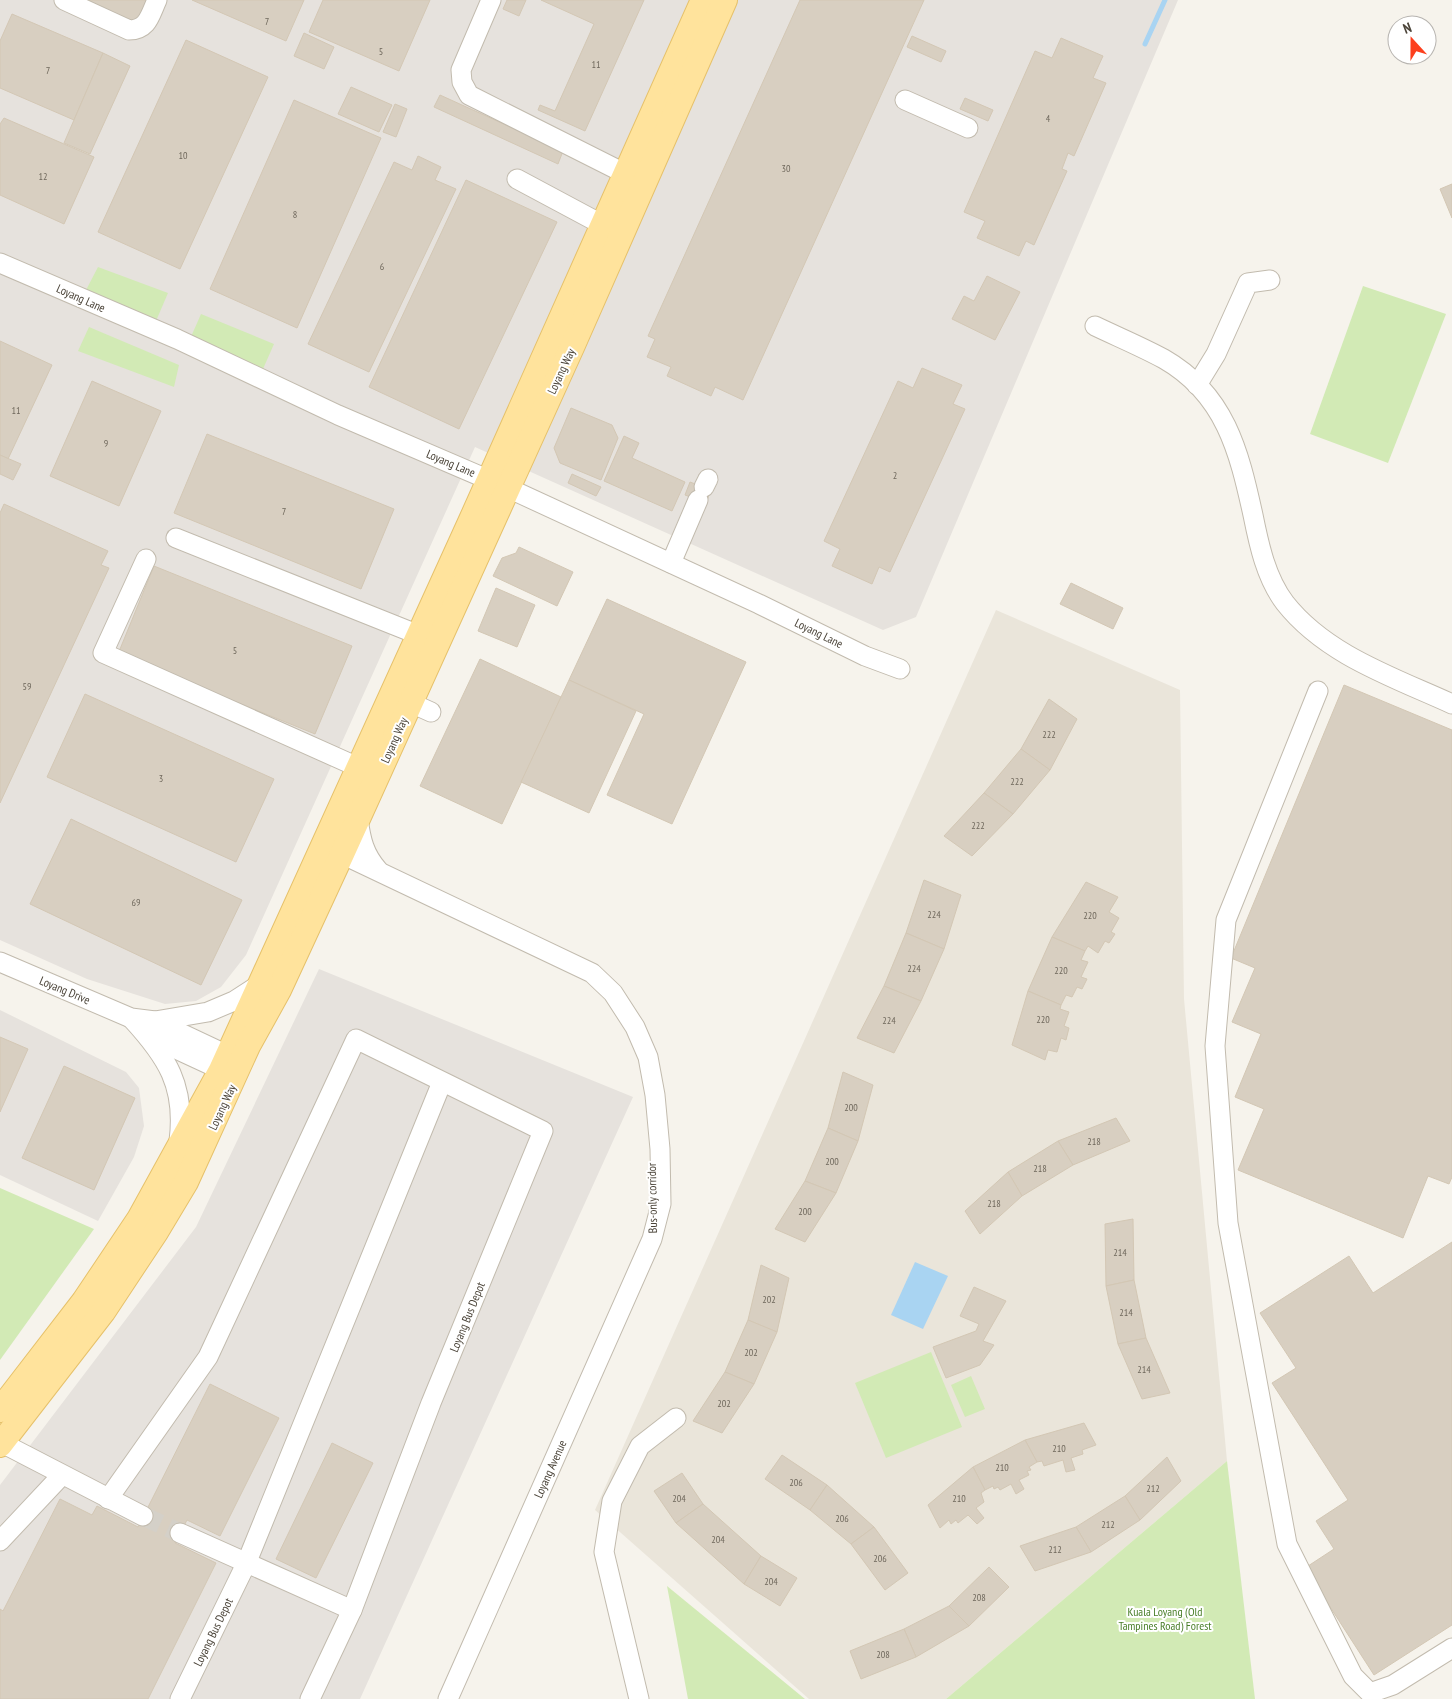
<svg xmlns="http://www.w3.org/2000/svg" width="1452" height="1699" viewBox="0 0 1452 1699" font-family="'PT Sans Narrow',sans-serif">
<rect width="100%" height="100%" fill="#f6f3ec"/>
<polygon fill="#eae5da" points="996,610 1180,690 1184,999 1227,1461 946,1699 809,1699 595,1510"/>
<g fill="#e6e2dd">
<polygon points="0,0 1178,0 916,617 883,630 475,447 246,955 221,987 196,1001 165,1004 87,979 0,940"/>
<polygon points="319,969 633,1097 360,1699 0,1699 0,1485 196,1227"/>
<polygon points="0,1010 126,1072 139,1088 144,1126 134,1157 98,1221 0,1175"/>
</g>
<g fill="#d2eab5">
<polygon points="98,267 168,293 156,321 85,292"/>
<polygon points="1363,286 1446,314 1388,463 1310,434"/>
<polygon points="201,314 274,344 263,369 190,339"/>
<polygon points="89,327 179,365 174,387 78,351"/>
<polygon points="0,1188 94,1229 0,1360"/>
<polygon points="931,1352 962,1427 886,1458 855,1383"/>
<polygon points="971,1376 985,1409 965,1417 951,1385"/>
<polygon points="1227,1461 1255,1699 946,1699"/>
<polygon points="667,1586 805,1699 688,1699"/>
</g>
<polygon fill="#a9d4f2" points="915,1262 948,1276 923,1329 891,1315"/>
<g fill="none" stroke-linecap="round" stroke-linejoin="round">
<polyline stroke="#a9d4f2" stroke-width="5" points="1145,44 1165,0"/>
</g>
<g fill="#d8cfc1" stroke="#d3c7b4">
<polygon points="83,0 149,0 139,23"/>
<polygon points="192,0 304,0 286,41"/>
<polygon points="323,0 430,0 399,71 309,32"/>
<polygon points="507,0 526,0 519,16 503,9"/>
<polygon points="541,0 644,0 585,131 538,110 540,105 555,111 594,24"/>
<polygon points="800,0 924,0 743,400 715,387 711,396 667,376 671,367 647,357 655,339 648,336"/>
<polygon points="12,14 103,53 74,120 0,88 0,41"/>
<polygon points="304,33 334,47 324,69 294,56"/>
<polygon points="912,36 946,51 941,62 907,47"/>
<polygon points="1061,38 1103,56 1093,78 1106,83 1074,156 1068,153 1062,169 1067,171 1034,245 1026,241 1019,256 977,238 985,221 964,212 1035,51 1052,58"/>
<polygon points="186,40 268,77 180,269 98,232"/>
<polygon points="103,53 130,66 90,154 64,143"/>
<polygon points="351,87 392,105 379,132 338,114"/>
<polygon points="440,95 563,151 558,164 434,107"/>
<polygon points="965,98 993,110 988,121 960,109"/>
<polygon points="294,100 381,138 297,328 210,289"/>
<polygon points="395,104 407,109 396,137 383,132"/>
<polygon points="4,118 94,157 64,224 0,195 0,124"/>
<polygon points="418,156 441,167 435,180 456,189 369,372 308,344 394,162 412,170"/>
<polygon points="466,180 557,222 459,429 369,387"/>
<polygon points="1452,184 1452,218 1440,189"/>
<polygon points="987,276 1020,292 995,340 952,319 964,296 974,301"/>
<polygon points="0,341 52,365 8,459 0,455"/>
<polygon points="922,368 962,385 953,404 965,409 890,572 879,567 872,584 832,566 840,549 824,541 898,381 913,388"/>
<polygon points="92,381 161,411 119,506 50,476"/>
<polygon points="571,408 612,425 618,438 601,480 560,463 554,448"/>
<polygon points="207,434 394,509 361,589 174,513"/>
<polygon points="624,436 639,443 632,458 685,482 672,511 604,481"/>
<polygon points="0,455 21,464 13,480 0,474"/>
<polygon points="572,474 601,487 596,496 568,483"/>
<polygon points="690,482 711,490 706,503 685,495"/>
<polygon points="4,504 108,551 101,565 109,568 0,803 0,513"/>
<polygon points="519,547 573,572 557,606 493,576 502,558 516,553"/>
<polygon points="154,566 352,646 315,734 118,654"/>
<polygon points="1071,583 1123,608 1113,629 1060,604"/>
<polygon points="496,588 535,605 517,647 478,631"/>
<polygon points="607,599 746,662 672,824 607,795 644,714 569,680"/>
<polygon points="480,659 561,697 502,824 420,786"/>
<polygon points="569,680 636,711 589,813 521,782"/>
<polygon points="1344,685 1452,730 1452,1177 1449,1184 1428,1176 1403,1238 1238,1170 1264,1109 1235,1097 1261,1034 1232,1022 1255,968 1231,958"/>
<polygon points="85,694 274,779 236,862 47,777"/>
<polygon points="1049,699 1077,719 1050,770 1021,749"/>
<polygon points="1021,749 1050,770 1013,814 984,793"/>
<polygon points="984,793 1013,814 972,856 944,836"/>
<polygon points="71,819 242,900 201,985 30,904"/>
<polygon points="924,880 961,895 944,949 906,933"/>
<polygon points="1086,882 1118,897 1109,912 1119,918 1111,932 1115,934 1109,943 1105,941 1098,953 1088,946 1085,951 1052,937"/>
<polygon points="906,933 944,949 921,1001 884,986"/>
<polygon points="1052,937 1085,951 1081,960 1088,962 1081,977 1087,979 1082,989 1077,987 1072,997 1066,995 1061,1005 1028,991"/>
<polygon points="884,986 921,1001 894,1053 857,1038"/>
<polygon points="1028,991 1061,1005 1060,1009 1069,1012 1064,1026 1069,1028 1066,1040 1061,1038 1057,1052 1048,1050 1045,1060 1012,1045"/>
<polygon points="0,1037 28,1049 0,1112"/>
<polygon points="64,1066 135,1098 94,1190 22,1158"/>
<polygon points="843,1072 873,1085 858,1141 828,1128"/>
<polygon points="1116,1118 1130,1141 1073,1165 1058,1141"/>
<polygon points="828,1128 858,1141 836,1193 805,1181"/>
<polygon points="1058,1141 1073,1165 1022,1196 1008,1172"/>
<polygon points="1008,1172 1022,1196 980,1234 965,1211"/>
<polygon points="805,1181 836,1193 805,1242 775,1229"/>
<polygon points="1133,1219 1134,1280 1106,1286 1105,1224"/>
<polygon points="1452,1242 1452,1625 1374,1675 1305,1568 1334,1549 1316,1521 1348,1500 1272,1383 1296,1368 1260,1313 1349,1256 1373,1293"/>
<polygon points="761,1265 789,1278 777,1332 748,1320"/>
<polygon points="1134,1280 1146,1338 1118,1344 1106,1286"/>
<polygon points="974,1287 1006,1301 983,1341 994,1345 980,1365 946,1378 933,1347 976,1331 979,1324 960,1316"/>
<polygon points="748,1320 777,1332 754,1384 725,1372"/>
<polygon points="1146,1338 1170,1393 1142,1399 1118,1344"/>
<polygon points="725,1372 754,1384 722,1433 693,1421"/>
<polygon points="210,1384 279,1418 220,1536 187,1520 175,1543 216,1563 148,1699 0,1699 0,1609 3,1611 60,1499 92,1515 97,1506 138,1527"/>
<polygon points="1084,1423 1096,1445 1082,1450 1083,1454 1071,1458 1075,1470 1066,1472 1063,1460 1044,1466 1042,1461 1037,1462 1025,1440"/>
<polygon points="1025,1440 1037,1462 1029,1467 1031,1470 1027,1471 1029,1475 1019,1480 1024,1489 1016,1494 1011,1484 1000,1490 998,1487 994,1489 993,1486 985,1490 973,1467"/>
<polygon points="332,1443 373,1463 316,1578 276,1559"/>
<polygon points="782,1455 827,1485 810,1510 765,1479"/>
<polygon points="1167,1457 1181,1481 1140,1520 1125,1496"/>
<polygon points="973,1467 985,1490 981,1493 984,1502 976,1508 984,1518 977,1524 968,1515 958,1523 956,1520 951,1524 949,1520 940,1528 928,1505"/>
<polygon points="682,1473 703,1504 676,1523 654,1491"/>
<polygon points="827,1485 874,1527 851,1544 810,1510"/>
<polygon points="1125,1496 1140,1520 1091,1552 1076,1527"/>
<polygon points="703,1504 761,1556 744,1584 676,1523"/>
<polygon points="874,1527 908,1573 885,1590 851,1544"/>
<polygon points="1076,1527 1091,1552 1035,1571 1020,1546"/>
<polygon points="761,1556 797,1578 780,1606 744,1584"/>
<polygon points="989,1567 1009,1587 969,1626 949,1606"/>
<polygon points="949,1606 969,1626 916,1657 904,1629"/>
<polygon points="904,1629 916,1657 861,1679 850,1651"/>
</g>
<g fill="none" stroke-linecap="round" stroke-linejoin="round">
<polyline stroke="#d4d0c8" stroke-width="19" stroke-dasharray="19 9" stroke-linecap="butt" points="143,1516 180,1533"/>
<g stroke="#c2bbae" stroke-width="21">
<g id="minor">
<path d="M64,0L129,30C148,30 150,15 157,0"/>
<polyline points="491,0 461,70 462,82 469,95 626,174"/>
<polyline points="905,100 968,128"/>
<polyline points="517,179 603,225"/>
<polyline points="0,263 177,339 338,415 508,488 759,604 865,656 900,669"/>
<path d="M1095,326C1118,337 1142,347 1164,359C1225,394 1239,451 1253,515C1259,545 1266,578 1285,603C1326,655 1393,677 1452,704"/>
<polyline points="1197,385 1216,354 1248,283 1270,280"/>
<polyline points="704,487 708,479"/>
<polyline points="176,538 419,635"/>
<polyline points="146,559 103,653 360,768"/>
<polyline points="671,563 698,500"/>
<polyline points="1318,691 1226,920 1215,1046 1228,1223 1287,1544 1353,1676 1370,1693 1393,1685 1452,1648"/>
<polyline points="411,703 431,712"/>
<path d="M358,819C361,840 364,854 378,870"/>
<polyline points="331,849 592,973 613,993 635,1027 648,1057 655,1095 660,1149 661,1204 652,1239 448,1699"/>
<polyline points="0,962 131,1018 155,1021 208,1012 234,1001 262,983"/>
<path d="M131,1018C167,1057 186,1086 179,1141"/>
<polyline points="155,1021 240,1061"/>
<polyline points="150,1037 232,1075"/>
<polyline points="0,1442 143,1516"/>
<polyline points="108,1499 208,1357 356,1039 543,1131 431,1403 352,1610 310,1699"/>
<polyline points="180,1533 352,1610"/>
<polyline points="0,1541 62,1475"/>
<polyline points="180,1699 246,1564 442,1082"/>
<polyline points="639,1699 604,1552 612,1501 640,1446 676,1418"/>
</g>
</g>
<g stroke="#e6c16a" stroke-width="26">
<g id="major">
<polyline points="0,1410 84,1301 139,1219 221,1070 471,520 703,0"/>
<polyline points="0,1445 103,1312 156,1232 186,1182 248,1046 279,990 342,854 573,345 725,0"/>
</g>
</g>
<use href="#minor" stroke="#fff" stroke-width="19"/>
<use href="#major" stroke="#ffe39c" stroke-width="24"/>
</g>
<g text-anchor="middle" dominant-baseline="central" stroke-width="4" stroke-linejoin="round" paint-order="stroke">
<g font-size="10" fill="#6e675b">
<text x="267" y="21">7</text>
<text x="381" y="51">5</text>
<text x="596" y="64">11</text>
<text x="48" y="70">7</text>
<text x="1048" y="118">4</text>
<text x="183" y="155">10</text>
<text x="786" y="168">30</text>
<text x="43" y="176">12</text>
<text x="295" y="214">8</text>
<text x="382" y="266">6</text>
<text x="16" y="410">11</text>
<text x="106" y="443">9</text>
<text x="895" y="475">2</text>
<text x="284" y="511">7</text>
<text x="235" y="650">5</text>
<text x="27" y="686">59</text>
<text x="1049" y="734">222</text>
<text x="161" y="778">3</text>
<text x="1017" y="781">222</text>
<text x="978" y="825">222</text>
<text x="136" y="902">69</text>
<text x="934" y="914">224</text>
<text x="1090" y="915">220</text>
<text x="914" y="968">224</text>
<text x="1061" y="970">220</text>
<text x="1043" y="1019">220</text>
<text x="889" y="1020">224</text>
<text x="851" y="1107">200</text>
<text x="1094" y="1141">218</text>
<text x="832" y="1161">200</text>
<text x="1040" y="1168">218</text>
<text x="994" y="1203">218</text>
<text x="805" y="1211">200</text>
<text x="1120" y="1252">214</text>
<text x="769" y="1299">202</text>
<text x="1126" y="1312">214</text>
<text x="751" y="1352">202</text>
<text x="1144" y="1369">214</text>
<text x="724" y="1403">202</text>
<text x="1059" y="1448">210</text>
<text x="1002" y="1467">210</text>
<text x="796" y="1482">206</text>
<text x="1153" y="1488">212</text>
<text x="679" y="1498">204</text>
<text x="959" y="1498">210</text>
<text x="842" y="1518">206</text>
<text x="1108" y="1524">212</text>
<text x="718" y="1539">204</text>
<text x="1055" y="1549">212</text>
<text x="880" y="1558">206</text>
<text x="771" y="1581">204</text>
<text x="979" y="1597">208</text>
<text x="883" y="1654">208</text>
</g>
<g font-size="12" fill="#4b4439" stroke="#fff">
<text transform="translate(81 298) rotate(24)">Loyang Lane</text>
<text transform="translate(561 371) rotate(-65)">Loyang Way</text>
<text transform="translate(451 463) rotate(23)">Loyang Lane</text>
<text transform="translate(819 633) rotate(26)">Loyang Lane</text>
<text transform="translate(394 740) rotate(-66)">Loyang Way</text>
<text transform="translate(65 990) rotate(23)">Loyang Drive</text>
<text transform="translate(222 1107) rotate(-65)">Loyang Way</text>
<text transform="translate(652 1198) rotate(-91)">Bus-only corridor</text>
<text transform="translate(467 1317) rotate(-68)">Loyang Bus Depot</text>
<text transform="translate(550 1469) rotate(-66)">Loyang Avenue</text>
<text transform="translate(213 1632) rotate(-64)">Loyang Bus Depot</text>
</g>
<g font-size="12" fill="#4a7f2a" stroke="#fff">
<text x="1165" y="1611">Kuala Loyang (Old<tspan x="1165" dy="14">Tampines Road) Forest</tspan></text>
</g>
</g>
<g transform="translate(1412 40) rotate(339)"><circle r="24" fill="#ffffff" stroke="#b7b4b0"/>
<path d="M0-4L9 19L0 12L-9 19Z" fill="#fc3f1d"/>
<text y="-8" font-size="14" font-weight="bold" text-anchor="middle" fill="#4b4439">N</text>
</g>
</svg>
